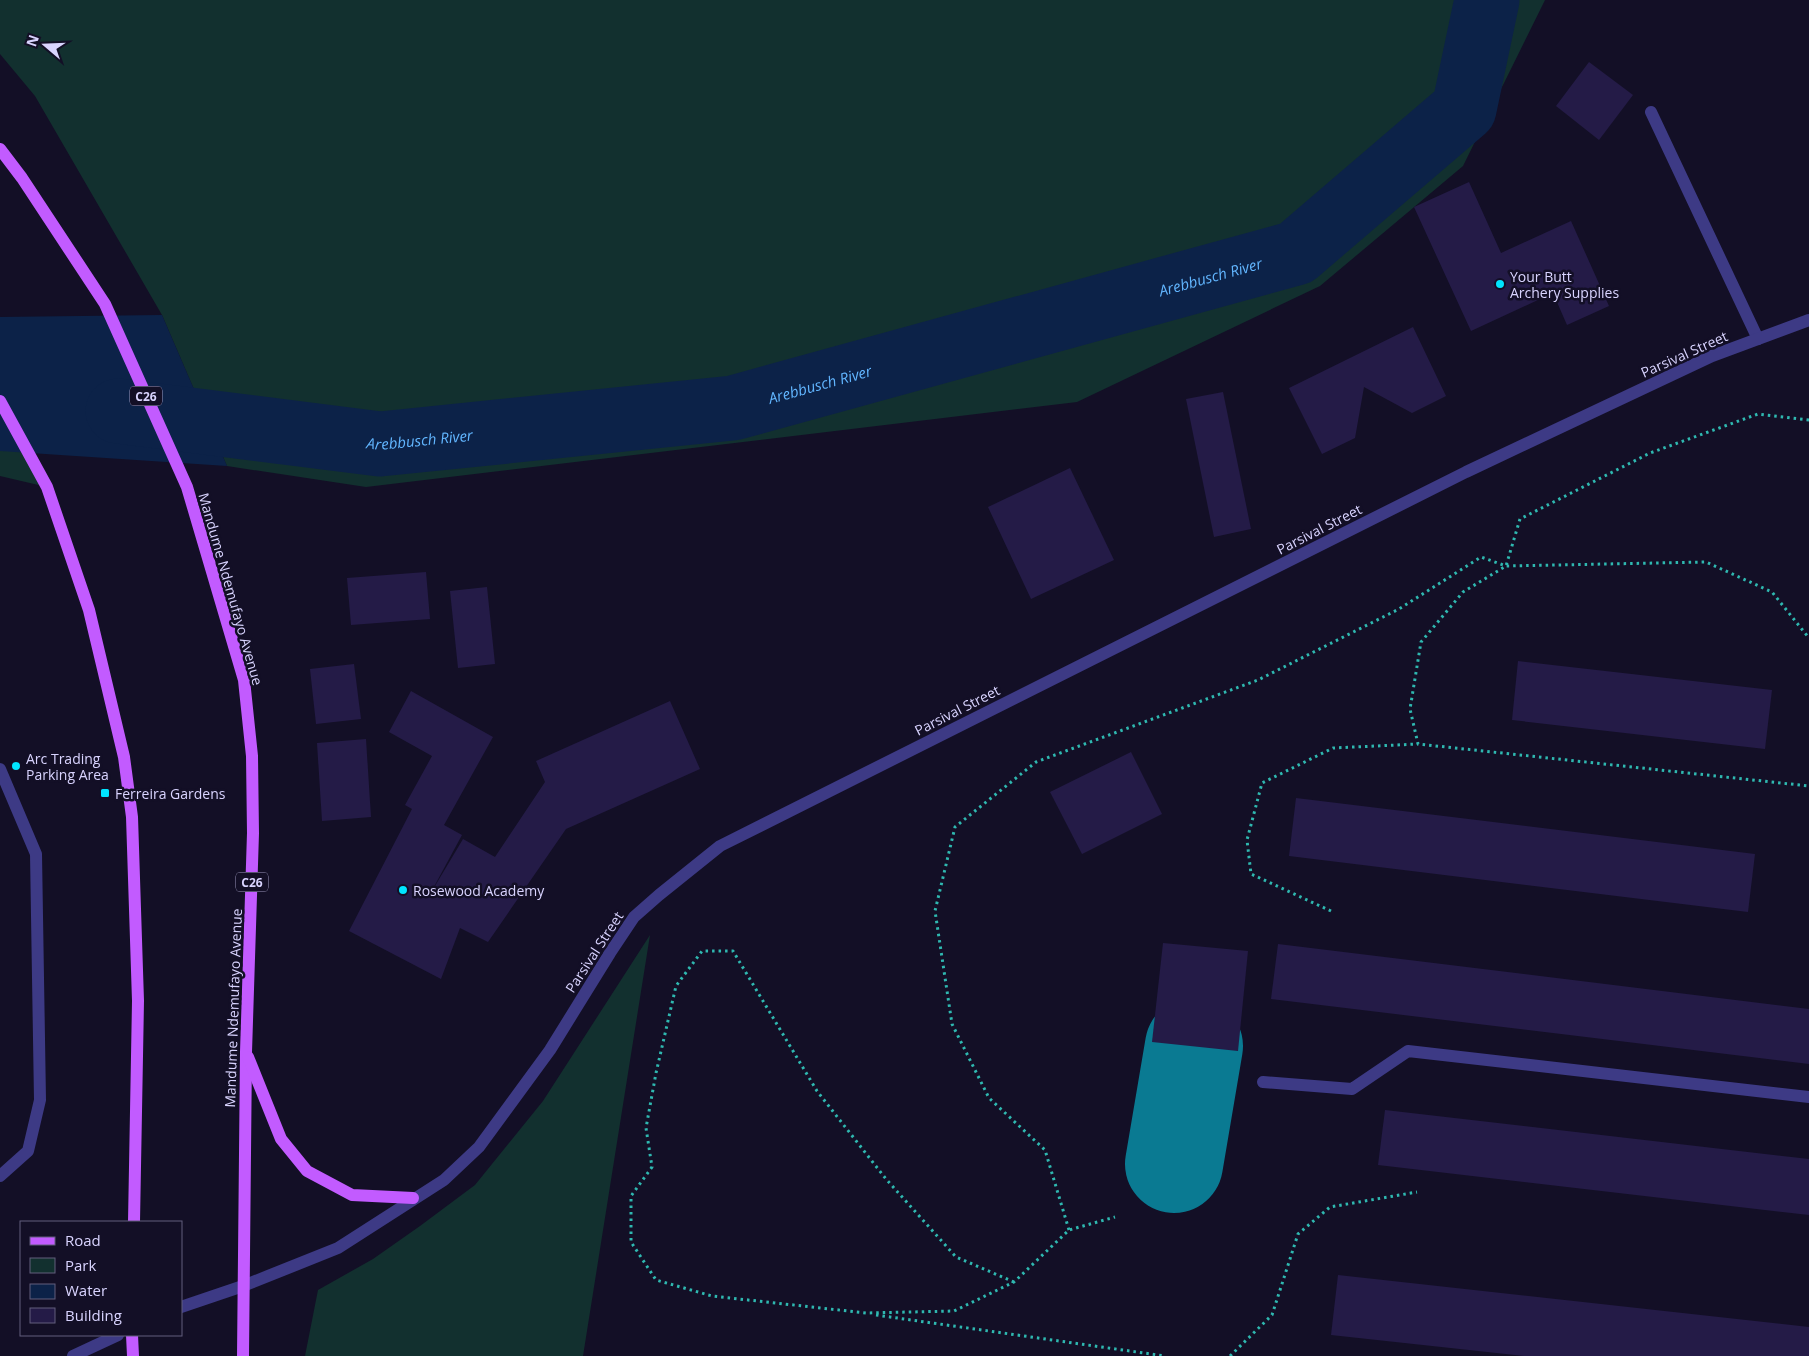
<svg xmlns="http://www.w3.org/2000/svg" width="1809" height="1356" viewBox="0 0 1809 1356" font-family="'Open Sans',sans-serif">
<rect width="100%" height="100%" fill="#130f26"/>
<g fill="#12302f">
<polygon points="0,0 1545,0 1463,166 1320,286 1077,402 366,487 227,466 162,315 35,96 0,54"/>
<polygon points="0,401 47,487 0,476"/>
<polygon points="650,935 583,1356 305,1356 318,1290 373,1259 420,1226 475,1185 543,1101"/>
</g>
<polygon fill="#0c2248" points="162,315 227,466 0,451 0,317"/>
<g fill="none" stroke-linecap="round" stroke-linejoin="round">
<path stroke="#0c2248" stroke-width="65" id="s1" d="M118,411L380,444L733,408L1296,253L1464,109L1487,0"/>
<polyline stroke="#0a7a92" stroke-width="98" points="1174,1164 1194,1046"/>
</g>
<g fill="#241b47">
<polygon points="1589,62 1633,95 1599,140 1556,106"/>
<polygon points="1469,182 1501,253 1571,221 1609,306 1567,325 1553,293 1471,331 1414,207"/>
<polygon points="1413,327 1446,396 1412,413 1364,387 1355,438 1322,454 1289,388"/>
<polygon points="1223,392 1251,529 1214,537 1186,399"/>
<polygon points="1070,468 1114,560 1031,599 988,507"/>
<polygon points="426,572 430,619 351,625 347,578"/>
<polygon points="487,587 495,664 458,668 450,591"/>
<polygon points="1518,661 1772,690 1765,749 1512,720"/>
<polygon points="354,664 361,719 316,724 310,669"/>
<polygon points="411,691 493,737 444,825 462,835 429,896 463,839 495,857 545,782 536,761 670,701 700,769 566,829 488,942 460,928 441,979 349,931 412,809 405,805 432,756 389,732"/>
<polygon points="366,739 371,817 322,821 317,743"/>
<polygon points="1131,752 1162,814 1082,854 1050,792"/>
<polygon points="1296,798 1755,854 1748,912 1289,856"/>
<polygon points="1163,943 1248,951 1238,1051 1152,1042"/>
<polygon points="1278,944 1809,1009 1809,1064 1271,999"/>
<polygon points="1385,1110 1809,1159 1809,1215 1378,1165"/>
<polygon points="1338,1275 1809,1327 1809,1356 1524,1356 1331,1335"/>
</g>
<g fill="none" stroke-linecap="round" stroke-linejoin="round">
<g stroke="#2fb8b0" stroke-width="3" stroke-dasharray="2.5 4" stroke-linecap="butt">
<polyline points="1809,420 1758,414 1650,453 1520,519 1506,566 1463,592 1421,642 1410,709 1418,744 1809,786"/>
<polyline points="1331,911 1251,874 1247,840 1262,783 1333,748 1418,744"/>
<polyline points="1069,1230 1045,1150 989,1098 952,1024 935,911 955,827 1036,762 1258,680 1399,609 1481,557 1506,566 1706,562 1772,592 1809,638"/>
<polyline points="1014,1282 956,1257 886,1179 817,1091 733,951 702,951 676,986 656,1073 646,1128 652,1167 631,1196 631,1242 656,1280 712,1296 866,1313 954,1311 1014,1282 1069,1230 1115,1217"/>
<polyline points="876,1315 1165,1356"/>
<polyline points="1230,1356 1272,1315 1298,1234 1330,1207 1417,1192"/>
</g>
<g stroke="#3d3a85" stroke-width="12">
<polyline points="1651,112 1758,339"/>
<polyline points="0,769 36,854 40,1100 28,1151 0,1176"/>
<polyline points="1263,1082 1352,1089 1408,1051 1809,1097"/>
</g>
<g stroke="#3d3a85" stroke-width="12">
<polyline points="181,1307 243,1286 338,1248 444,1180 479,1147 550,1050 610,953 634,917 659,895 720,846 1466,472 1712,356 1809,320"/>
<polyline points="73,1356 118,1335"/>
</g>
<g stroke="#c25bff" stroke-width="12">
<polyline points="0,149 22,178 105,304 187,487 244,680 252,756 253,833 246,1052 243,1356"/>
<polyline points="0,401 47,487 89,610 124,757 132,817 138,1001 134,1222"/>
<polyline points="248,1057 281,1139 307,1171 352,1195 413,1198"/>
<polyline points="132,1335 133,1356"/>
</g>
</g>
<g fill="#00e5ff" stroke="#130f26" stroke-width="2">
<circle cx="1500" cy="284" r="5"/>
<circle cx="16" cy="766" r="5"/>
<rect x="100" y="788" width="10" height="10" rx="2.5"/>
<circle cx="403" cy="890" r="5"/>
</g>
<g text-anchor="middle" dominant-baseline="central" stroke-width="5" stroke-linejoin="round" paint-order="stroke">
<g fill="#130f26" stroke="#9e99be" stroke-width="1">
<rect x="130" y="386.5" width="32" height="19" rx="4"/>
<rect x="236" y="872.5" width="32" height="19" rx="4"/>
</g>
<g font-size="12" font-weight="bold" fill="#d9d4ff">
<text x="146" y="396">C26</text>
<text x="252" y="882">C26</text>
</g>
<g font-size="14" fill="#d9d4ff" stroke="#130f26" text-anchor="start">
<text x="1510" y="276">Your Butt<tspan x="1510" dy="16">Archery Supplies</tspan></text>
<text x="26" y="758">Arc Trading<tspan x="26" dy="16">Parking Area</tspan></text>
<text x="115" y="793">Ferreira Gardens</text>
<text x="413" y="890">Rosewood Academy</text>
</g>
<g font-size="14" fill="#d9d4ff" stroke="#130f26">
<text transform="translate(1684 354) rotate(-24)">Parsival Street</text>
<text transform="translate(1319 529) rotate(-27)">Parsival Street</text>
<text transform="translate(231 589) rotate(74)">Mandume Ndemufayo Avenue</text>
<text transform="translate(957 710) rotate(-27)">Parsival Street</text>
<text transform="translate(594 952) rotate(-57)">Parsival Street</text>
<text transform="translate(233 1008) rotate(-88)">Mandume Ndemufayo Avenue</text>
</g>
<g font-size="15" font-style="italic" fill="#62b6ff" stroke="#130f26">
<text stroke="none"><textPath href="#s1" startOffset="1114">Arebbusch River</textPath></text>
<text stroke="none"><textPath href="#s1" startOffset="709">Arebbusch River</textPath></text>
<text stroke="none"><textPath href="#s1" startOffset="304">Arebbusch River</textPath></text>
</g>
</g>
<rect x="20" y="1221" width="162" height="115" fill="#130f26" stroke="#625e7d"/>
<rect x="30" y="1237" width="25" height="8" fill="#c25bff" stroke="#625e7d"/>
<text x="65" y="1246" font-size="15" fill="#d9d4ff">Road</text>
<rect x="30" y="1258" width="25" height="15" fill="#12302f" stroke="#625e7d"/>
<text x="65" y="1271" font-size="15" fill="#d9d4ff">Park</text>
<rect x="30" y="1284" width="25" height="15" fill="#0c2248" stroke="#625e7d"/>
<text x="65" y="1296" font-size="15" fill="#d9d4ff">Water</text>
<rect x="30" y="1308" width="25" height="15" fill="#241b47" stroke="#625e7d"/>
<text x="65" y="1321" font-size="15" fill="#d9d4ff">Building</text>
<g transform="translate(45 45) rotate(289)" stroke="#130f26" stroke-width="4" paint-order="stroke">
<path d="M0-4L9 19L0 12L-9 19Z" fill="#d9d4ff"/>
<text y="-8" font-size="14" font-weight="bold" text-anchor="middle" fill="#d9d4ff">N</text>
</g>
</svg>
